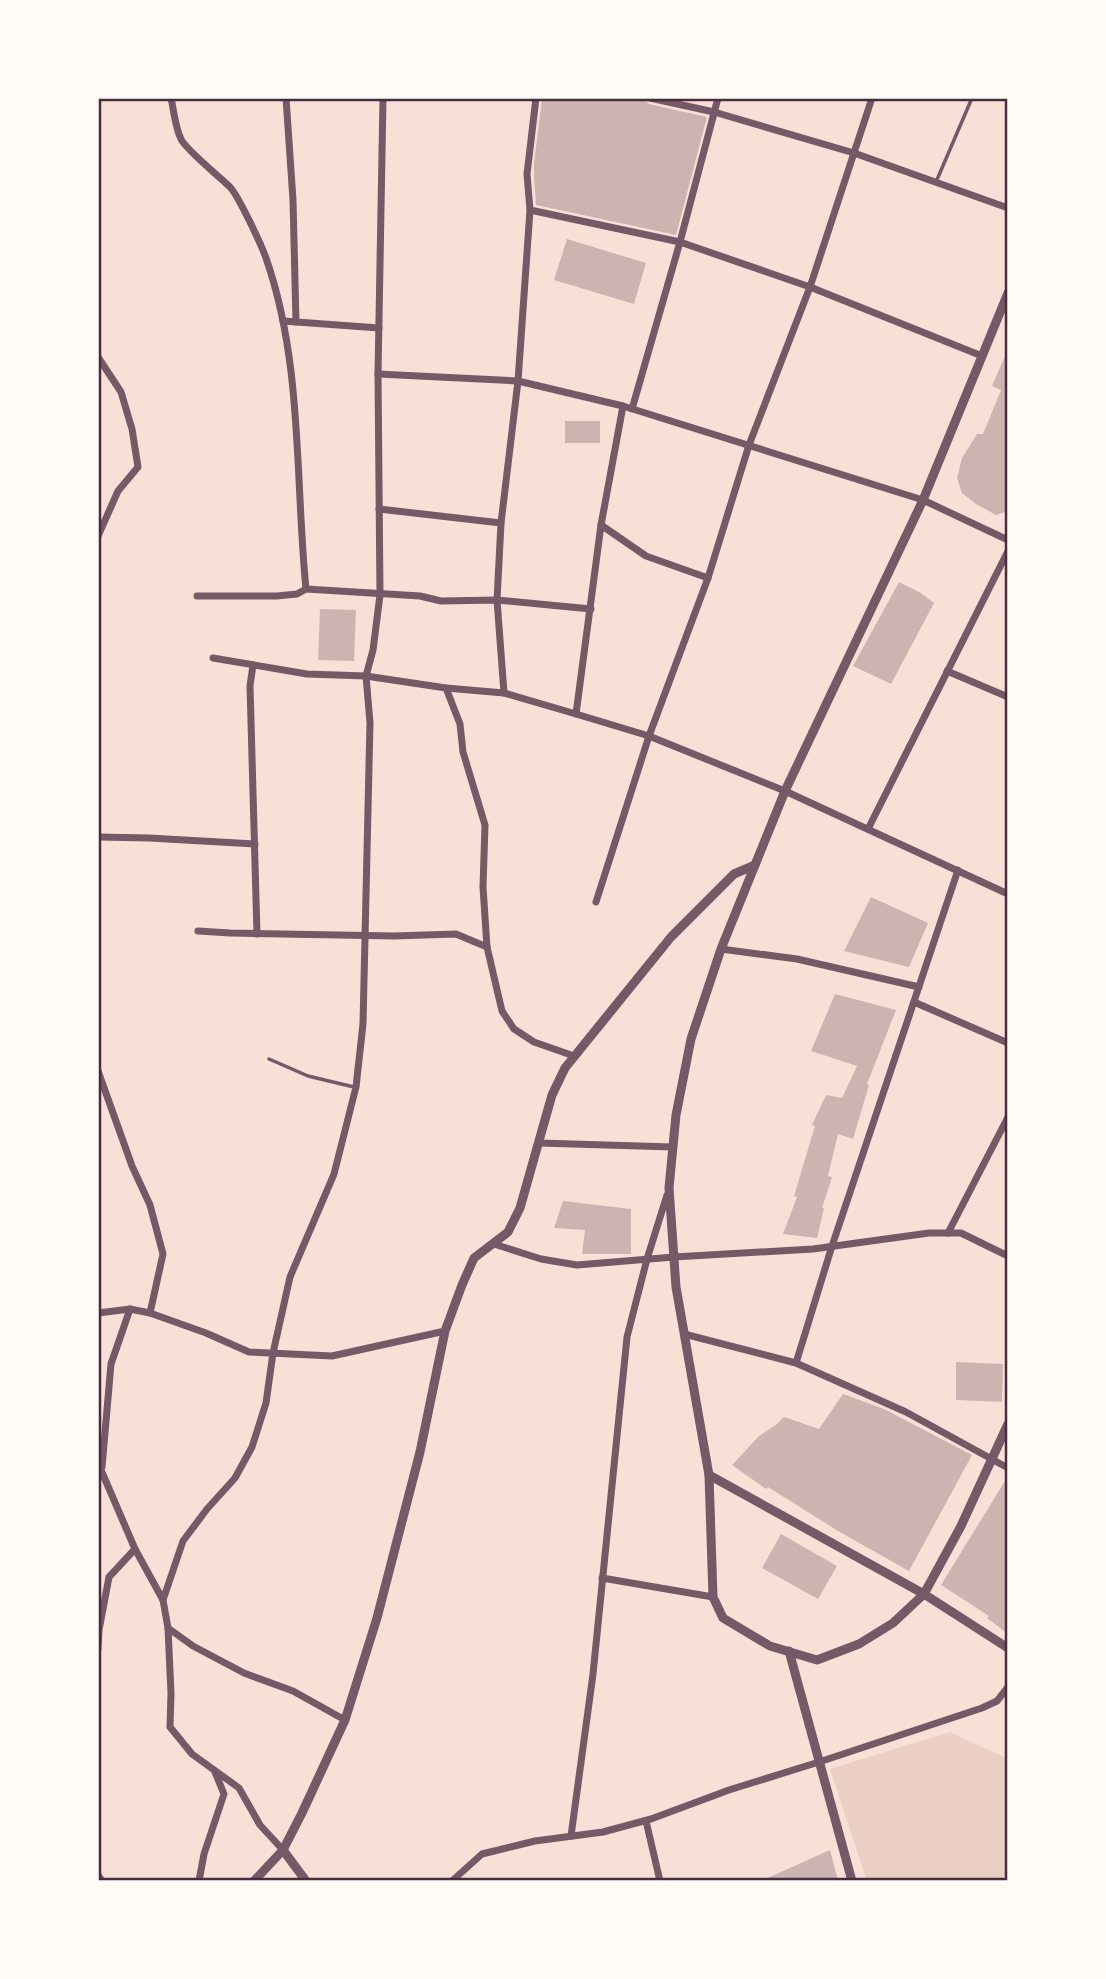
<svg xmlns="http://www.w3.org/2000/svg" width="1106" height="1979" viewBox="0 0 1106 1979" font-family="'Noto Sans',sans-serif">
<rect width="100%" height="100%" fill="#f7e1d7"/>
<polygon fill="#ebcfc5" points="950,1732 1008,1759 1008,1881 867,1881 830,1769"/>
<g fill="#ccb4b1">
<polygon points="546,98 644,98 649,104 707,117 676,235 536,205 534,178 534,163 542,100"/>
<polygon points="567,239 646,263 634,304 554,280"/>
<polygon points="1008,349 1008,511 996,515 976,504 962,493 957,478 962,458 977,434 983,434 1001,390 992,386"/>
<rect x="565" y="421" width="35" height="22"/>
<polygon points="899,582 919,592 934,603 891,684 853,666"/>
<polygon points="320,609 356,610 354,661 318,660"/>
<polygon points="871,897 928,923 909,967 844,951"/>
<polygon points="835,994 896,1010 867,1084 869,1085 853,1139 838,1134 828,1176 832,1177 822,1208 824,1208 817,1238 783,1234 797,1197 794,1196 815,1126 812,1125 826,1095 842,1098 857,1066 811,1051"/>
<polygon points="563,1201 631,1209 631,1254 582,1254 585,1230 554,1228"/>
<polygon points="956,1362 1003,1364 1002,1402 956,1400"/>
<polygon points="843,1394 884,1409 972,1455 909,1571 838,1531 768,1487 766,1489 732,1465 759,1436 777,1424 784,1417 819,1429"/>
<polygon points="1008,1476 1008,1634 987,1618 989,1616 941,1585"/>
<polygon points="781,1534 837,1566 818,1599 762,1568"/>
<polygon points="830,1850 838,1881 761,1881"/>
</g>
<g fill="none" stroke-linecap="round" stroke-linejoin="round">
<g stroke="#755966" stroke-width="3.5">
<polyline points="936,182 972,98"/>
<polyline points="269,1059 308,1076 354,1087"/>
</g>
<g stroke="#755966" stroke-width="7">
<path d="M171,98C174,111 175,127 181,139C185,149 220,177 230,187C239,197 261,244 266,258C303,364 295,479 306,589L420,596L441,601L497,600L591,609"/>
<polyline points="286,98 293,200 296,322"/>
<polyline points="536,98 527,174 530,210 680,242 810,287 982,356"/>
<polyline points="650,98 714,112 854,153 1008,208"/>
<polyline points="283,321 379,328"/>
<polyline points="98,357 121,392 132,429 138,467 118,491 98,536"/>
<polyline points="378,374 518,381 623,406 923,500 1008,540"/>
<polyline points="632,409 680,242 718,98"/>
<polyline points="379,509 501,523"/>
<polyline points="601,525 646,556 708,578"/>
<polyline points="197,596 277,596 297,594 306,589"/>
<polyline points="213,658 307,674 366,676 446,688 504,693 576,714 649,736 785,791 1008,894"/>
<polyline points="253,665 250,686 257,934"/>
<polyline points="947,671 1008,697"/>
<polyline points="446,688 460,724 463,752 485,825 483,887 487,947 502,1011 514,1029 534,1042 574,1056"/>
<polyline points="504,693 497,600 501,523 518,381 530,210"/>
<polyline points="576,714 601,525 623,406"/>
<polyline points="868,829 1008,551"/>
<polyline points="98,837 149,838 255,844"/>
<polyline points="596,902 649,736 708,578 749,445 810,287 872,98"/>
<polyline points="198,931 230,933 394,936 456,934 487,947"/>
<polyline points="721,949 797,959 919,987"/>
<polyline points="914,1002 1008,1043"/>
<polyline points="98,1071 132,1166 150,1205 163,1254 150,1313"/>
<polyline points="539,1143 673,1147"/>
<polyline points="948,1233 1008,1117"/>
<polyline points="494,1244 541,1259 577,1265 674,1257 813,1249 929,1233 961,1233 1008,1256"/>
<polyline points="98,1313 130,1309 150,1313 206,1333 249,1352 332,1356 445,1331"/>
<polyline points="684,1334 796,1363 906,1412 1008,1468"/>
<polyline points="796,1363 832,1246 958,870"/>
<polyline points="98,1463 135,1549 163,1600 168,1628 171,1693 170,1727 192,1754 239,1788 260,1825 283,1850"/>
<polyline points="102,1467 111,1364 130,1309"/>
<polyline points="602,1578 713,1597"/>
<polyline points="163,1600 183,1541 207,1509 235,1478 252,1447 266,1403 273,1353 290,1277 334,1174 356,1087 363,1024 370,723 366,676 373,650 380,595 378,374 383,98"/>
<polyline points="168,1628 193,1646 244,1673 293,1691 345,1720"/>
<polyline points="98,1649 99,1630 109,1577 135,1549"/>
<polyline points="646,1821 660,1881"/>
<polyline points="571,1836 593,1674 627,1337 647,1259 667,1195"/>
<polyline points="98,1875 102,1881"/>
<polyline points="199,1881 204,1854 224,1794 215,1772"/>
<polyline points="452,1881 482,1854 535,1841 603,1832 651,1819 729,1790 819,1762 982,1708 997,1701 1008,1687"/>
</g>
<g stroke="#755966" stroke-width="9">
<polyline points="1008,293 923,500 785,791 721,949 691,1039 676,1115 669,1188 676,1287 709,1475 713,1597 723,1618 770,1646 817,1660 859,1644 893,1623 924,1594 961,1526 1008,1424"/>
<polyline points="709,1475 924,1594 1008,1648"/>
<polyline points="789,1651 852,1881"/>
<polyline points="283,1850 306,1881"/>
<polyline points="254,1881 283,1850 302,1813 345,1720 377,1618 420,1452 445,1331 462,1285 474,1258 508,1232 520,1208 552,1095 565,1068 671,937 734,874 755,865"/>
</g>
</g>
<rect width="1106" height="1979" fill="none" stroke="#fffaf5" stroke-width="200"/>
<rect x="100" y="100" width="906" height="1779" fill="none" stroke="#4a2c40" stroke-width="2.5"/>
</svg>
